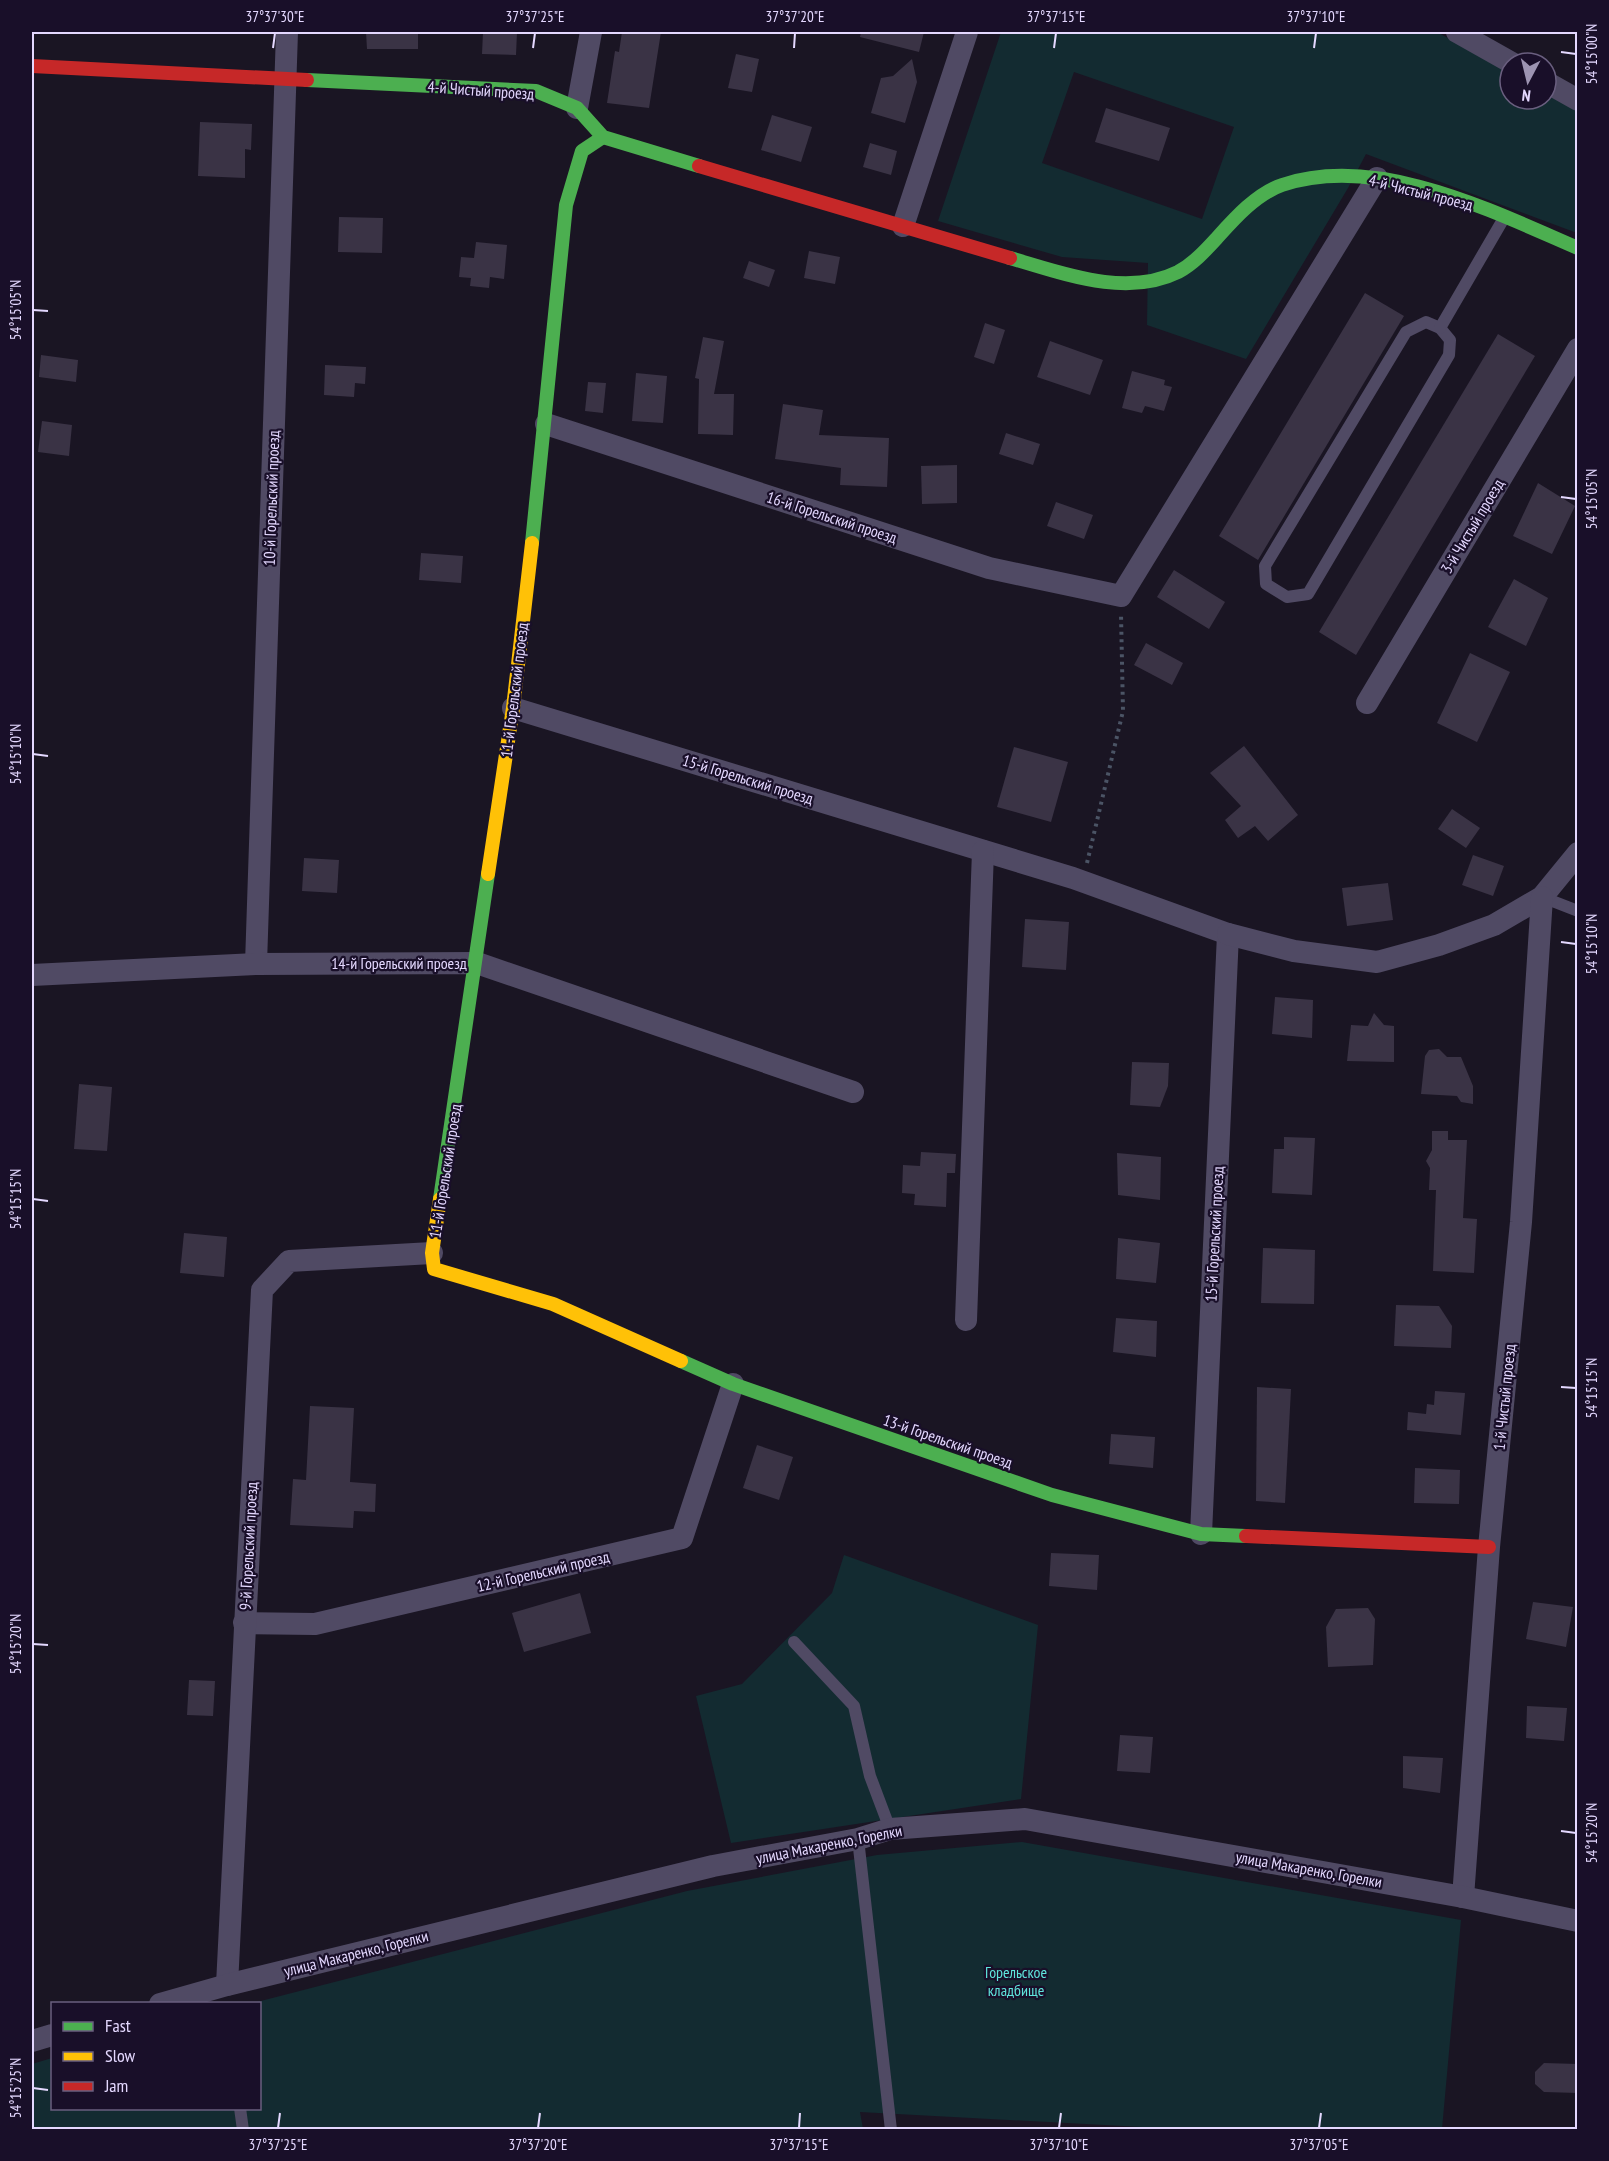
<svg xmlns="http://www.w3.org/2000/svg" width="1609" height="2161" viewBox="0 0 1609 2161" font-family="'PT Sans Narrow',sans-serif">
<rect width="100%" height="100%" fill="#1a1523"/>
<g fill="#132b31" fill-rule="evenodd">
<path d="M1001,32H1437L1510,73V99H1546V93L1577,111V233L1366,154L1348,188L1246,359L1147,325L1148,263L1062,257L938,221ZM1074,72L1234,127L1202,219L1042,163Z"/>
<polygon points="844,1555 1038,1625 1021,1799 731,1843 696,1696 742,1684 832,1593"/>
<polygon points="1022,1842 1461,1920 1442,2129 1179,2129 860,2112 863,2129 32,2130 32,2064 52,2058 52,2108 260,2108 260,2004 253,2003 687,1891 877,1855"/>
</g>
<g fill="#3a3345">
<polygon points="366,32 418,32 418,49 367,49"/>
<polygon points="483,32 517,32 516,55 482,54"/>
<polygon points="622,32 661,32 649,108 607,103 615,51 619,52"/>
<polygon points="861,32 924,32 919,52 860,37"/>
<polygon points="736,54 759,59 752,92 728,88"/>
<polygon points="912,59 917,82 905,123 871,113 881,78 893,76"/>
<polygon points="1106,108 1170,128 1159,161 1095,142"/>
<polygon points="772,115 812,127 801,162 761,150"/>
<polygon points="200,122 252,124 251,150 245,149 245,178 198,176"/>
<polygon points="870,143 897,151 891,175 863,167"/>
<polygon points="339,217 383,218 382,253 338,252"/>
<polygon points="476,242 507,245 504,279 490,277 489,288 470,286 471,278 459,277 461,257 474,258"/>
<polygon points="809,251 840,257 835,284 804,278"/>
<polygon points="749,261 775,270 769,287 743,278"/>
<polygon points="1365,293 1404,316 1258,560 1219,536"/>
<polygon points="985,323 1005,330 994,364 974,357"/>
<polygon points="1498,334 1535,356 1356,655 1319,632"/>
<polygon points="703,337 724,341 714,394 734,394 733,435 698,434 699,379 695,378"/>
<polygon points="1050,341 1103,360 1090,395 1037,377"/>
<polygon points="41,355 78,360 76,382 39,377"/>
<polygon points="325,365 366,367 365,384 355,383 354,397 324,395"/>
<polygon points="1132,371 1165,380 1164,385 1172,387 1164,411 1145,406 1142,413 1122,408"/>
<polygon points="636,373 667,376 663,423 632,421"/>
<polygon points="588,382 606,383 603,413 585,411"/>
<polygon points="783,404 823,410 819,435 889,438 887,487 840,485 841,468 775,459"/>
<polygon points="42,421 72,425 69,456 38,452"/>
<polygon points="1006,433 1040,444 1033,465 999,454"/>
<polygon points="957,465 957,503 922,504 921,466"/>
<polygon points="1538,483 1575,506 1552,554 1513,536"/>
<polygon points="1056,502 1093,515 1084,539 1047,526"/>
<polygon points="421,553 463,556 461,583 419,580"/>
<polygon points="1174,570 1225,602 1209,629 1157,597"/>
<polygon points="1514,579 1548,598 1526,646 1488,627"/>
<polygon points="1146,643 1183,663 1172,685 1134,665"/>
<polygon points="1470,653 1510,672 1477,742 1437,723"/>
<polygon points="1244,746 1298,815 1268,841 1255,826 1238,838 1225,820 1241,806 1210,773"/>
<polygon points="1014,747 1068,762 1051,822 997,807"/>
<polygon points="1452,809 1480,828 1466,848 1438,829"/>
<polygon points="1473,855 1504,866 1493,896 1462,885"/>
<polygon points="304,858 339,860 337,893 302,891"/>
<polygon points="1388,883 1393,920 1347,926 1342,888"/>
<polygon points="1025,919 1069,922 1066,970 1022,967"/>
<polygon points="1275,997 1313,1000 1312,1038 1272,1034"/>
<polygon points="1374,1013 1384,1025 1394,1026 1394,1062 1347,1061 1351,1025 1368,1026"/>
<polygon points="1439,1049 1447,1057 1461,1057 1473,1086 1473,1104 1461,1102 1457,1096 1421,1094 1425,1056 1429,1050"/>
<polygon points="1132,1062 1169,1063 1168,1086 1160,1107 1130,1105"/>
<polygon points="79,1084 112,1087 107,1151 74,1149"/>
<polygon points="1432,1131 1448,1131 1448,1140 1467,1140 1463,1218 1477,1219 1474,1273 1433,1271 1436,1190 1429,1190 1430,1168 1426,1161 1432,1150"/>
<polygon points="1284,1137 1315,1138 1312,1195 1272,1193 1274,1149 1284,1149"/>
<polygon points="921,1152 956,1154 955,1173 947,1173 946,1207 914,1205 915,1194 902,1193 903,1165 920,1166"/>
<polygon points="1117,1153 1161,1157 1160,1200 1118,1195"/>
<polygon points="184,1233 227,1237 224,1277 180,1273"/>
<polygon points="1118,1238 1160,1243 1156,1283 1116,1279"/>
<polygon points="1263,1248 1315,1250 1314,1304 1261,1303"/>
<polygon points="1396,1305 1439,1306 1452,1326 1451,1348 1394,1346"/>
<polygon points="1116,1318 1157,1321 1156,1357 1113,1352"/>
<polygon points="1257,1387 1291,1389 1285,1503 1256,1501"/>
<polygon points="1435,1391 1465,1393 1461,1435 1407,1430 1408,1412 1426,1414 1427,1404 1434,1405"/>
<polygon points="310,1406 354,1408 350,1482 376,1484 375,1512 354,1511 353,1528 290,1525 293,1479 306,1480"/>
<polygon points="1111,1434 1155,1437 1153,1468 1109,1464"/>
<polygon points="757,1445 793,1457 779,1500 743,1488"/>
<polygon points="1415,1468 1460,1470 1459,1504 1414,1503"/>
<polygon points="1051,1553 1099,1555 1097,1590 1049,1586"/>
<polygon points="580,1593 591,1633 524,1652 512,1613"/>
<polygon points="1533,1602 1573,1607 1566,1647 1526,1639"/>
<polygon points="1368,1608 1375,1619 1373,1665 1328,1667 1326,1627 1336,1609"/>
<polygon points="189,1680 215,1681 213,1716 187,1715"/>
<polygon points="1527,1706 1567,1708 1564,1741 1526,1738"/>
<polygon points="1120,1735 1153,1737 1150,1773 1117,1771"/>
<polygon points="1403,1756 1443,1758 1440,1793 1403,1788"/>
<polygon points="1544,2063 1578,2064 1578,2093 1544,2092 1535,2084 1535,2072"/>
</g>
<g fill="none" stroke-linecap="round" stroke-linejoin="round">
<polyline stroke="#4b5465" stroke-width="4" stroke-dasharray="3 4.5" stroke-linecap="butt" points="1087,863 1123,711 1121,614"/>
<g stroke="#504a64" stroke-width="12">
<polygon points="1426,322 1440,328 1450,340 1449,355 1308,594 1287,597 1266,584 1265,566 1406,332"/>
<polyline points="1440,328 1504,218"/>
<polyline points="1542,897 1578,911"/>
<polyline points="794,1642 854,1706 870,1776 890,1829"/>
<polyline points="858,1839 891,2130"/>
<polyline points="240,2108 243,2130"/>
</g>
<g stroke="#504a64" stroke-width="22">
<polyline points="1457,32 1512,63"/>
<polyline points="1546,82 1578,100"/>
<polyline points="577,108 591,32"/>
<polyline points="903,226 967,32"/>
<polyline points="546,424 989,568 1121,596 1377,178"/>
<polyline points="1367,703 1578,349"/>
<polyline points="513,708 1073,878 1228,934 1201,1534"/>
<polyline points="1228,934 1294,951 1377,962 1439,945 1494,925 1542,897 1578,853"/>
<polyline points="256,964 287,32"/>
<polyline points="32,975 256,964 477,963 853,1092"/>
<polyline points="966,1320 983,851"/>
<polyline points="244,1623 315,1624 682,1538 733,1384"/>
<polyline points="1463,1897 1489,1547 1521,1222 1542,897"/>
<polyline points="227,1985 262,1290 289,1261 432,1253"/>
<polyline points="160,2004 227,1985 713,1866 858,1839 890,1829 1025,1819 1463,1897 1578,1921"/>
<polyline points="32,2041 52,2035"/>
</g>
<g stroke="#4caf50" stroke-width="14">
<polyline points="307,80 536,91 577,108 603,137 699,166"/>
<path d="M1010,258C1062,273 1126,298 1178,272C1193,264 1205,251 1216,239C1234,219 1256,194 1282,185C1377,153 1492,211 1578,248"/>
<polyline points="532,543 566,205 582,151 603,137"/>
<polyline points="440,1199 488,874"/>
<polyline points="681,1361 733,1384 1052,1495 1201,1534 1246,1536"/>
</g>
<g stroke="#ffc107" stroke-width="14">
<polyline points="488,874 513,708 532,543"/>
<polyline points="440,1199 432,1253 434,1269 553,1304 681,1361"/>
</g>
<g stroke="#c62828" stroke-width="14">
<polyline points="32,66 307,80"/>
<polyline points="699,166 1010,258"/>
<polyline points="1246,1536 1489,1547"/>
</g>
</g>
<path fill="none" stroke="#e4d8ff" stroke-width="2" d="M273,48L275,33M533,48L535,33M794,48L795,33M1054,48L1056,33M1314,48L1316,33M1561,52L1576,54M33,310L48,311M1561,497L1576,499M33,754L48,756M1561,942L1576,944M33,1199L48,1201M1561,1387L1576,1388M33,1644L48,1645M1561,1831L1576,1833M33,2088L48,2090M278,2128L280,2113M538,2128L540,2113M799,2128L800,2113M1059,2128L1061,2113M1319,2128L1321,2113"/>
<g text-anchor="middle" dominant-baseline="central" stroke-width="4.5" stroke-linejoin="round" paint-order="stroke">
<g font-size="16" fill="#e4d8ff" stroke="#190f29">
<text transform="translate(481 90) rotate(4)">4-й Чистый проезд</text>
<text transform="translate(1421 192) rotate(14)">4-й Чистый проезд</text>
<text transform="translate(271 498) rotate(-88)">10-й Горельский проезд</text>
<text transform="translate(832 517) rotate(18)">16-й Горельский проезд</text>
<text transform="translate(1472 526) rotate(-59)">3-й Чистый проезд</text>
<text transform="translate(514 690) rotate(-83)">11-й Горельский проезд</text>
<text transform="translate(748 779) rotate(17)">15-й Горельский проезд</text>
<text x="399" y="963">14-й Горельский проезд</text>
<text transform="translate(445 1171) rotate(-81)">11-й Горельский проезд</text>
<text transform="translate(1214 1234) rotate(-87)">15-й Горельский проезд</text>
<text transform="translate(1504 1397) rotate(-84)">1-й Чистый проезд</text>
<text transform="translate(948 1441) rotate(19)">13-й Горельский проезд</text>
<text transform="translate(248 1546) rotate(-87)">9-й Горельский проезд</text>
<text transform="translate(543 1571) rotate(-13)">12-й Горельский проезд</text>
<text transform="translate(829 1844) rotate(-11)">улица Макаренко, Горелки</text>
<text transform="translate(1309 1869) rotate(10)">улица Макаренко, Горелки</text>
<text transform="translate(356 1953) rotate(-14)">улица Макаренко, Горелки</text>
</g>
<g font-size="16" fill="#5fe4dc" stroke="#190f29">
<text x="1016" y="1972">Горельское<tspan x="1016" dy="18">кладбище</tspan></text>
</g>
</g>
<rect width="1609" height="2161" fill="none" stroke="#190f29" stroke-width="66"/>
<rect x="51" y="2002" width="210" height="108" fill="#190f29" stroke="#6a5f7f" stroke-width="1.5"/>
<rect x="63" y="2022" width="30" height="9" fill="#4caf50" stroke="#6a5f7f" stroke-width="1.5"/>
<text x="105" y="2032" font-size="18" fill="#e4d8ff">Fast</text>
<rect x="63" y="2052" width="30" height="9" fill="#ffc107" stroke="#6a5f7f" stroke-width="1.5"/>
<text x="105" y="2062" font-size="18" fill="#e4d8ff">Slow</text>
<rect x="63" y="2082" width="30" height="9" fill="#c62828" stroke="#6a5f7f" stroke-width="1.5"/>
<text x="105" y="2092" font-size="18" fill="#e4d8ff">Jam</text>
<g transform="translate(1528 81) rotate(187)"><circle r="28" fill="#190f29" stroke="#6a5f7f" stroke-width="1.5"/>
<path d="M0-4.5L10 22L0 15L-10 22Z" fill="#9d94b2"/>
<text y="-9" font-size="16" font-weight="bold" text-anchor="middle" fill="#e4d8ff">N</text>
</g>
<rect x="33" y="33" width="1543" height="2095" fill="none" stroke="#e4d8ff" stroke-width="2"/>
<g font-size="15" text-anchor="middle" fill="#e4d8ff">
<text x="275" y="22">37°37'30"E</text>
<text x="535" y="22">37°37'25"E</text>
<text x="795" y="22">37°37'20"E</text>
<text x="1056" y="22">37°37'15"E</text>
<text x="1316" y="22">37°37'10"E</text>
<text transform="translate(1592 54) rotate(-90)" y="5">54°15'00"N</text>
<text transform="translate(16 310) rotate(-90)" y="5">54°15'05"N</text>
<text transform="translate(1592 499) rotate(-90)" y="5">54°15'05"N</text>
<text transform="translate(16 754) rotate(-90)" y="5">54°15'10"N</text>
<text transform="translate(1592 944) rotate(-90)" y="5">54°15'10"N</text>
<text transform="translate(16 1199) rotate(-90)" y="5">54°15'15"N</text>
<text transform="translate(1592 1388) rotate(-90)" y="5">54°15'15"N</text>
<text transform="translate(16 1644) rotate(-90)" y="5">54°15'20"N</text>
<text transform="translate(1592 1833) rotate(-90)" y="5">54°15'20"N</text>
<text transform="translate(16 2088) rotate(-90)" y="5">54°15'25"N</text>
<text x="278" y="2150">37°37'25"E</text>
<text x="538" y="2150">37°37'20"E</text>
<text x="799" y="2150">37°37'15"E</text>
<text x="1059" y="2150">37°37'10"E</text>
<text x="1319" y="2150">37°37'05"E</text>
</g>
</svg>
